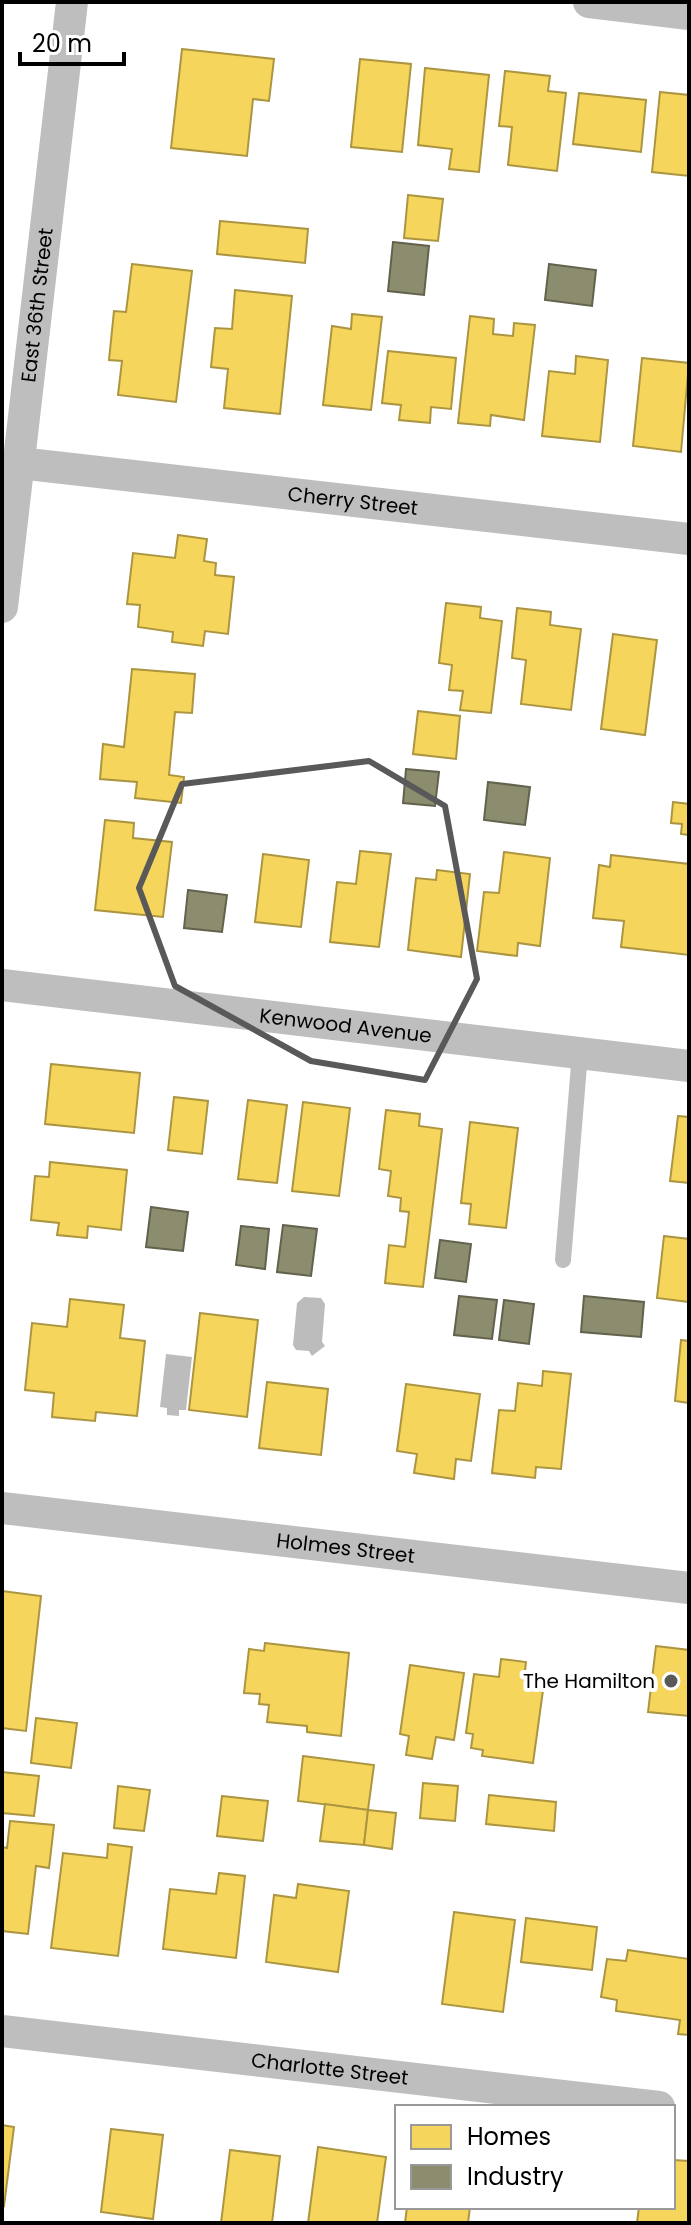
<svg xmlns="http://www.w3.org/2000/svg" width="691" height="2225" viewBox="0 0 691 2225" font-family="Poppins,sans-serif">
<rect width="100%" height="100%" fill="#fff"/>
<g fill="#bcbcbc">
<polygon points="304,1297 321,1298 325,1304 322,1342 325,1346 312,1356 309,1351 296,1350 293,1345 297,1303"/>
<polygon points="166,1354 192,1357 186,1410 179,1410 179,1416 167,1415 167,1408 160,1407"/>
</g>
<g fill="#f6d55c" stroke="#ac9540" stroke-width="2">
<polygon points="182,49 274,59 269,101 253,99 247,156 171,148"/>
<polygon points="360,59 411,64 402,152 351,147"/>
<polygon points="425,68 489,75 479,172 449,169 452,149 418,145"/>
<polygon points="505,71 550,76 548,91 566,93 557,171 508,165 512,127 499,126"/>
<polygon points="660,92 689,95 689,176 652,172"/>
<polygon points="579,93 646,100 641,152 573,144"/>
<polygon points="408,195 443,199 438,241 404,238"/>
<polygon points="220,221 308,229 305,263 217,254"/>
<polygon points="132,264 192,271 176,402 118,395 122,361 109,360 114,311 126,312"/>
<polygon points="235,290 292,296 280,414 224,408 228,369 211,367 215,328 232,329"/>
<polygon points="352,314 382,317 371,410 323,405 332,326 351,329"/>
<polygon points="470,316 494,319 493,334 513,336 514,323 535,325 524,420 491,415 490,426 458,423"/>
<polygon points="388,351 456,358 451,409 431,407 430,423 399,420 401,405 382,403"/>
<polygon points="576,356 608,360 600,442 542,436 549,371 575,374"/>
<polygon points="642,358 689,363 681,452 633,446"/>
<polygon points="178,535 207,539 204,561 216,563 215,575 234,577 228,634 205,631 203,646 172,642 173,632 138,627 140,605 127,604 133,553 175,558"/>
<polygon points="446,603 481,607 480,618 502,621 491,713 460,710 463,691 449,690 452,665 439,663"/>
<polygon points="517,608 551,612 550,625 581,629 571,710 521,704 526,660 512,658"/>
<polygon points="613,634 657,640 645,735 601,729"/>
<polygon points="132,669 195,674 192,713 175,712 169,775 184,777 181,803 135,798 137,782 100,779 103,744 124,747"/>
<polygon points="418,711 460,716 456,759 413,754"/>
<polygon points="673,802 689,804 689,835 681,834 682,824 671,823"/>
<polygon points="105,820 134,823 133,838 172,842 163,917 95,910"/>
<polygon points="360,851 391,854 379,947 330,942 337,882 356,884"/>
<polygon points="504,852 550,858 540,946 518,943 517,956 477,951 484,892 499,893"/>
<polygon points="263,854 309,860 301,927 255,922"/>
<polygon points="611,855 689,864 689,955 621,947 624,921 593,918 599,865 610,867"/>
<polygon points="437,870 470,874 461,957 408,950 416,878 436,880"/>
<polygon points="51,1064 140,1073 134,1133 45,1124"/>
<polygon points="174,1097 208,1101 202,1154 168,1150"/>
<polygon points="248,1100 287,1105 277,1183 238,1179"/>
<polygon points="303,1102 350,1108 339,1196 292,1191"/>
<polygon points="386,1110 420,1114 419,1126 442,1129 423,1287 385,1283 389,1245 405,1247 409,1212 400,1211 401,1198 388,1196 391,1171 379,1169"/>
<polygon points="678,1116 689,1117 689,1183 670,1181"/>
<polygon points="470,1122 518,1128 506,1228 469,1224 471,1204 461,1203"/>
<polygon points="50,1162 127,1170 121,1230 88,1226 87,1238 57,1235 59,1223 31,1220 35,1176 49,1177"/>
<polygon points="664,1236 689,1239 689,1302 657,1298"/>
<polygon points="70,1299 124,1305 120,1338 145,1341 137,1416 96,1412 95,1421 52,1417 54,1393 25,1390 32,1323 67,1327"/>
<polygon points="200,1313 258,1320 247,1417 189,1410"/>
<polygon points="681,1340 689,1341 689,1403 675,1401"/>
<polygon points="543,1371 571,1374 561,1469 536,1467 535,1478 492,1473 499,1410 515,1411 518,1383 542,1386"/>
<polygon points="267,1382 328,1389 321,1455 259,1448"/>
<polygon points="406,1384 480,1394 471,1461 456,1459 454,1479 414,1473 417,1454 397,1451"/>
<polygon points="2,1591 41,1596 26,1731 2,1728"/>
<polygon points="265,1643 349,1653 341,1736 307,1732 307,1726 267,1722 269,1705 259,1704 260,1694 244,1693 249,1649 264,1651"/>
<polygon points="656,1646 689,1650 689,1716 648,1712"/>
<polygon points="501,1659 526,1662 524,1680 544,1683 533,1763 482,1756 483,1750 471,1748 473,1734 466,1733 474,1674 499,1677"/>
<polygon points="410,1665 464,1673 454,1740 436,1737 432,1759 406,1755 409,1736 400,1734"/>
<polygon points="36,1718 77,1723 71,1768 31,1763"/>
<polygon points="303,1756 374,1765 368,1810 298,1801"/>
<polygon points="2,1772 39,1776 34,1816 2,1813"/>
<polygon points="423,1783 458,1786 455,1821 420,1818"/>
<polygon points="118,1786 150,1790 144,1831 114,1828"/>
<polygon points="489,1795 556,1802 554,1831 486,1824"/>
<polygon points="222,1796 268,1801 263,1841 217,1836"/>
<polygon points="325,1804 368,1810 364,1845 320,1841"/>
<polygon points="368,1810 396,1813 392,1849 364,1845"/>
<polygon points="10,1821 54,1825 49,1868 36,1866 28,1934 2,1931 2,1847 7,1848"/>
<polygon points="108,1844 132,1847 118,1956 51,1948 63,1853 107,1858"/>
<polygon points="219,1873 245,1876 236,1958 163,1949 170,1889 216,1894"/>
<polygon points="298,1884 349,1891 338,1972 266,1962 274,1895 296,1898"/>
<polygon points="454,1912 515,1920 503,2012 442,2004"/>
<polygon points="526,1918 597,1927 592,1970 521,1962"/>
<polygon points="628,1950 689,1959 689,2035 678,2034 680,2020 616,2011 617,2000 601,1997 607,1959 626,1961"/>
<polygon points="2,2125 14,2127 4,2206 2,2205"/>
<polygon points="111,2129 163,2135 153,2219 101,2212"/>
<polygon points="318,2147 386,2157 377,2223 308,2223"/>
<polygon points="230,2150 280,2156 272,2223 221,2223"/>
<polygon points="673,2160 689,2161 689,2223 637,2223 639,2207 673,2207"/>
<polygon points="407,2207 470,2207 468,2223 405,2223"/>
</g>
<g fill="#8c8c6e" stroke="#62624d" stroke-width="2">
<polygon points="393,242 429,246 424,295 388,291"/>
<polygon points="549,264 596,270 592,306 545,300"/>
<polygon points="406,769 439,772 435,806 403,803"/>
<polygon points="488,782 530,787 525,825 484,820"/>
<polygon points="188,890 227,895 222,932 184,928"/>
<polygon points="151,1207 188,1212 183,1251 146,1247"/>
<polygon points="283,1225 317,1229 311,1276 277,1272"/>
<polygon points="241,1226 269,1229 265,1269 236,1265"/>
<polygon points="440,1240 471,1244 466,1282 435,1278"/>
<polygon points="459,1296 497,1300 492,1339 454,1335"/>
<polygon points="584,1296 644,1302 641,1337 581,1332"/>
<polygon points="504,1300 534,1304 529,1344 499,1340"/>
</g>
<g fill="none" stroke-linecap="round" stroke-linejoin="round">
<polyline stroke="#bebebe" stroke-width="16" points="563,1260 580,1053"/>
<g stroke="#bebebe" stroke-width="32">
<polyline points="589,2 689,14"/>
<path id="s1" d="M19,463L689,539"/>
<path id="s2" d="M2,607L72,2"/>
<path id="s3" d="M2,985L689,1066"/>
<path id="s4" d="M2,1508L689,1588"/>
<path id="s5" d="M2,2031L659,2107"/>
</g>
</g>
<path fill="none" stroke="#595959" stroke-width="6" stroke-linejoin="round" d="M369,761L445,806L477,979L425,1080L311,1061L175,986L139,888L182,784Z"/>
<circle fill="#595959" stroke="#fff" stroke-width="3" cx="671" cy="1681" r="8"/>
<g text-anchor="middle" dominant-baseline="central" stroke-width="8" stroke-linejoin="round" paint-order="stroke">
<g font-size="20" fill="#000" stroke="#fff">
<text stroke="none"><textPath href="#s2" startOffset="304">East 36th Street</textPath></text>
<text stroke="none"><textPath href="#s1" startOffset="336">Cherry Street</textPath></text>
<text stroke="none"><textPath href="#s3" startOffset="346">Kenwood Avenue</textPath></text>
<text stroke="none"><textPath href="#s4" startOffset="346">Holmes Street</textPath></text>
<text stroke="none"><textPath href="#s5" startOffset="330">Charlotte Street</textPath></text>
</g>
<g font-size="20" fill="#000" stroke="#fff" text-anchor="end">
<text x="655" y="1681">The Hamilton</text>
</g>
</g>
<rect width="691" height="2225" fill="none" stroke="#000000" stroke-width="8"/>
<rect x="395" y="2105" width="280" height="104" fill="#ffffff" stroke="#999999" stroke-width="2"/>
<rect x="411" y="2125" width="40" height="24" fill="#f6d55c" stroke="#999999" stroke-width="2"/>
<text x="467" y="2145" font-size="24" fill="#000000">Homes</text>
<rect x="411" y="2165" width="40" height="24" fill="#8c8c6e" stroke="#999999" stroke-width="2"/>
<text x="467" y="2185" font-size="24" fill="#000000">Industry</text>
<path d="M20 52v12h104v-12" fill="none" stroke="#000000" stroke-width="4"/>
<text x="32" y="52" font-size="24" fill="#000000" stroke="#ffffff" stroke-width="6" paint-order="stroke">20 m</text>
</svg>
